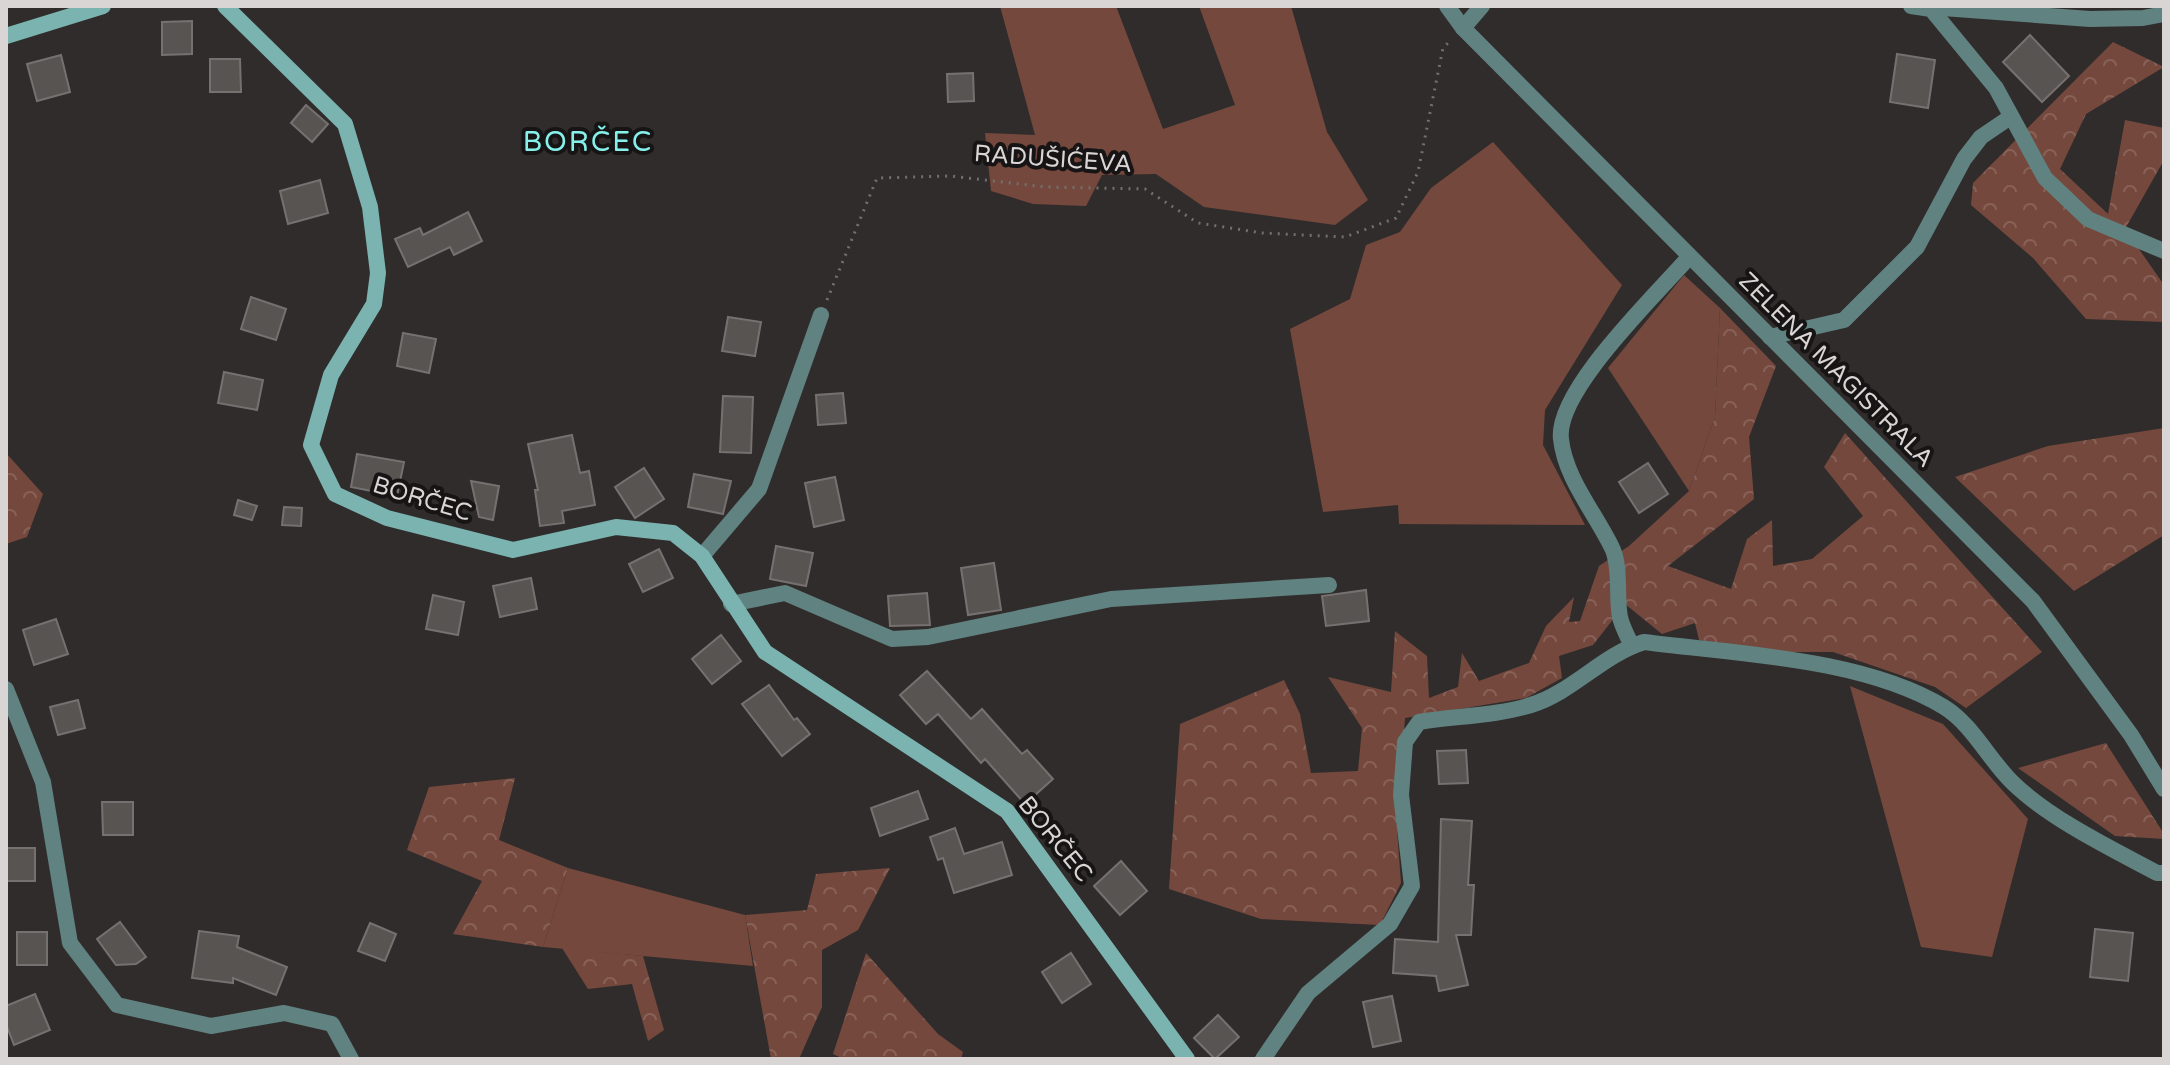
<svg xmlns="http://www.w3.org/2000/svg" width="2170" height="1065" viewBox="0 0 2170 1065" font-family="'Varela Round',sans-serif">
<defs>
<pattern id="forest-crowns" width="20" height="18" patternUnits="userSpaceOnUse" patternTransform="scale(2)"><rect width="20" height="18" fill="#75483d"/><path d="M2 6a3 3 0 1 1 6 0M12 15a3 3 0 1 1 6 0" fill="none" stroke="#886258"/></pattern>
</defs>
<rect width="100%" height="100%" fill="#302c2b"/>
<g fill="#75483d">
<polygon points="1000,6 1116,6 1163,129 1235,105 1199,6 1291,6 1327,132 1368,200 1335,225 1204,207 1156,174 1102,175 1086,206 1033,204 991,191 985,133 1035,135"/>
<polygon points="1493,142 1622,285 1545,410 1543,445 1585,525 1399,524 1398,505 1323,512 1290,329 1350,299 1366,245 1400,232 1431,188"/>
<polygon points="1684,275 1720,308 1715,417 1689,491 1608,368"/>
<polygon points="1850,686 1943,724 2028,819 1992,957 1921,947"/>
<polygon points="568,868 745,915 753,966 543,947"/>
</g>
<g fill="url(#forest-crowns)">
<polygon points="2113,42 2164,67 2086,114 2060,169 2108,214 2125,120 2164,128 2164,160 2125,229 2164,285 2164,322 2086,319 2033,258 1971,205 1973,183"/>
<polygon points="1720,308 1776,366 1749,437 1754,499 1668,566 1731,589 1747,539 1772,520 1773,566 1812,559 1863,516 1824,467 1845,433 2042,652 1966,708 1935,687 1833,652 1770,652 1699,640 1695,623 1662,634 1625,604 1593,645 1559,656 1562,678 1526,698 1405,718 1397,830 1401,883 1380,925 1261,919 1169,889 1180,724 1284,680 1300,714 1311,773 1358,771 1362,728 1328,677 1391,692 1395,631 1427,656 1429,698 1458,687 1462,653 1479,681 1529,663 1546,626 1574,597 1569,622 1580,621 1599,566 1629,546 1689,491 1715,417"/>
<polygon points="2164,428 2164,535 2074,591 1955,477 2048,446"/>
<polygon points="6,453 43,494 27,537 6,544"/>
<polygon points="2106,743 2164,834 2164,839 2115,836 2018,768"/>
<polygon points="515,778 499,840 568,868 543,947 453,934 482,881 407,850 429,787"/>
<polygon points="890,868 858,930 822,950 822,1007 799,1059 771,1059 745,915 807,910 816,874"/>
<polygon points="562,948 643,956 664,1030 648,1041 632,984 588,989"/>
<polygon points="866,953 938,1034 963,1052 961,1059 844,1059 833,1054"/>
</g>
<g fill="#585452" stroke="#767170" stroke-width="2">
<polygon points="192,21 192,54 162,55 162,22"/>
<polygon points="2030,35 2069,76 2042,102 2003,62"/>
<polygon points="1897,54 1935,60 1928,108 1890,102"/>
<polygon points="61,55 70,92 37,101 27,64"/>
<polygon points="210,59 240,59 241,92 210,92"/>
<polygon points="973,73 974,101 948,102 947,74"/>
<polygon points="306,105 328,124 312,142 291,123"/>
<polygon points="320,180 328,213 288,224 280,191"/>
<polygon points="468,212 482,241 454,255 450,247 408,267 395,239 420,228 423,235"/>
<polygon points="251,297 286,309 276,340 241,329"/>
<polygon points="728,317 761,322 755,356 722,351"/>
<polygon points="403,333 436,339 429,373 397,366"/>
<polygon points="224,372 263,380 257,410 218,403"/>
<polygon points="843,393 846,423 818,425 816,395"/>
<polygon points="723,396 753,397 751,453 720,452"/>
<polygon points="572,435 580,473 589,471 595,505 562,511 564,523 540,526 535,490 538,490 528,444"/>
<polygon points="357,454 404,462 397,496 351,487"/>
<polygon points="1648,463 1668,494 1639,513 1619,482"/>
<polygon points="644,468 664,499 635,518 615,487"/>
<polygon points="694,474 731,481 723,514 688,507"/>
<polygon points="835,477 844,520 814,527 805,483"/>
<polygon points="471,481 499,486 493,520 479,517"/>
<polygon points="238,500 257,506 252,520 234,515"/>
<polygon points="284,507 302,508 301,526 282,525"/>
<polygon points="776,546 813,553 806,586 770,579"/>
<polygon points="659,549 673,578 643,592 629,564"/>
<polygon points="994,563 1001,610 968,615 961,568"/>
<polygon points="531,578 537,609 500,617 493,586"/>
<polygon points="1366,590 1369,621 1326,626 1322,596"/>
<polygon points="927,593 930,625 890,626 888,596"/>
<polygon points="433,595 464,602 458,635 426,629"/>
<polygon points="56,619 68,654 34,665 23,630"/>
<polygon points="721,635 741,661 712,684 692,659"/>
<polygon points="927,671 971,719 982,709 1022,754 1027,750 1053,779 1025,804 985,759 981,763 938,714 926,724 900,695"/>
<polygon points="769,685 794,720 797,718 810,734 782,756 742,704"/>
<polygon points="78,700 85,728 58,735 50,707"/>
<polygon points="1466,750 1468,783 1439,784 1437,751"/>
<polygon points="918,791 928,819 880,836 871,808"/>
<polygon points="102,802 133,802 133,835 103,835"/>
<polygon points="1441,819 1472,821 1468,885 1474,885 1471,935 1456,935 1468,985 1439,991 1436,976 1393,973 1395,939 1438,942"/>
<polygon points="955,828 964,854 1002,842 1012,875 954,893 943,858 938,860 930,837"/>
<rect x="6" y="848" width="29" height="33"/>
<polygon points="1121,861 1147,891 1120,915 1094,886"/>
<polygon points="120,922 146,957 136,964 116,965 97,939"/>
<polygon points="370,923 396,934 385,961 358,951"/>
<polygon points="2095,929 2133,933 2128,981 2090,977"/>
<polygon points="199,931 239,936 237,947 287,967 276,995 233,978 233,983 192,978"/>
<rect x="17" y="932" width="30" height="33"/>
<polygon points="1071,953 1091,984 1062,1003 1042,972"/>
<polygon points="35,994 50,1030 14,1045 6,1024 6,1006"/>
<polygon points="1392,996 1401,1041 1373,1047 1363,1002"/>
<polygon points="1218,1015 1239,1037 1215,1059 1194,1038"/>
</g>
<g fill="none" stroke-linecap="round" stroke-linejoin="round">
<polyline stroke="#736f6e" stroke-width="3" stroke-dasharray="2 6" stroke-linecap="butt" points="827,300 877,178 950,176 1046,187 1145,189 1198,223 1262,233 1345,237 1396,218 1418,172 1443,48 1452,39"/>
<g stroke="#608280" stroke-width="16">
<polyline points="1447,6 1463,28 2033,601 2131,735 2164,789"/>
<polyline points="1911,6 1931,9 1996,88 2045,178 2088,219 2164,251"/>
<polyline points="1929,7 2090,19 2143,18 2164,14"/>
<polyline points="1463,28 1482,6"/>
<polyline points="1770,337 1844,320 1917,247 1964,159 1981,137 2009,118"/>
<polyline points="702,556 759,489 821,315"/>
<polyline points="731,604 785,593 892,639 928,637 1111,599 1329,585"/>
<path d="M1632,646C1628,637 1622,627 1620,617C1616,597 1621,570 1613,550C1597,515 1565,479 1561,439C1555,391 1657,294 1689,257"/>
<polyline points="6,689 43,782 70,943 117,1005 211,1026 284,1013 332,1024 351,1059"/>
<path d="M1263,1059L1308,993L1390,924L1412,886L1401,795L1405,742L1419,722C1455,716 1496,716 1531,705C1573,692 1602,655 1644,642C1737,654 1863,658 1944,707C1973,725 1989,760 2013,783C2050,819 2112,849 2157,873H2164"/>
</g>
<g stroke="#7ab3af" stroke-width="16">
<polyline points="225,6 345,124 370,207 378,273 374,304 331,375 311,445 335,494 387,518 513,550 616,527 673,533 702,556 765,652 1007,811 1187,1059"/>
<polyline points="6,36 103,6"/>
</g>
</g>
<g text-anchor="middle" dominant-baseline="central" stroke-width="8" stroke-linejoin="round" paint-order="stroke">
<g font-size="24" fill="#d8d5d4" stroke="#161414">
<text transform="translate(1053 159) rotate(4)">RADUŠIĆEVA</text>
<text transform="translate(1836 370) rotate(45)">ZELENA MAGISTRALA</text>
<text transform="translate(422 499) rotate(17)">BORČEC</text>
<text transform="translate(1055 839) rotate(51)">BORČEC</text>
</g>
<g font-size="28" letter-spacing="2" fill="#86f1eb" stroke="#161414">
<text x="588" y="142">BORČEC</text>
</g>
</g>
<rect width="2170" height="1065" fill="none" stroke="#d8d5d4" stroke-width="16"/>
</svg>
